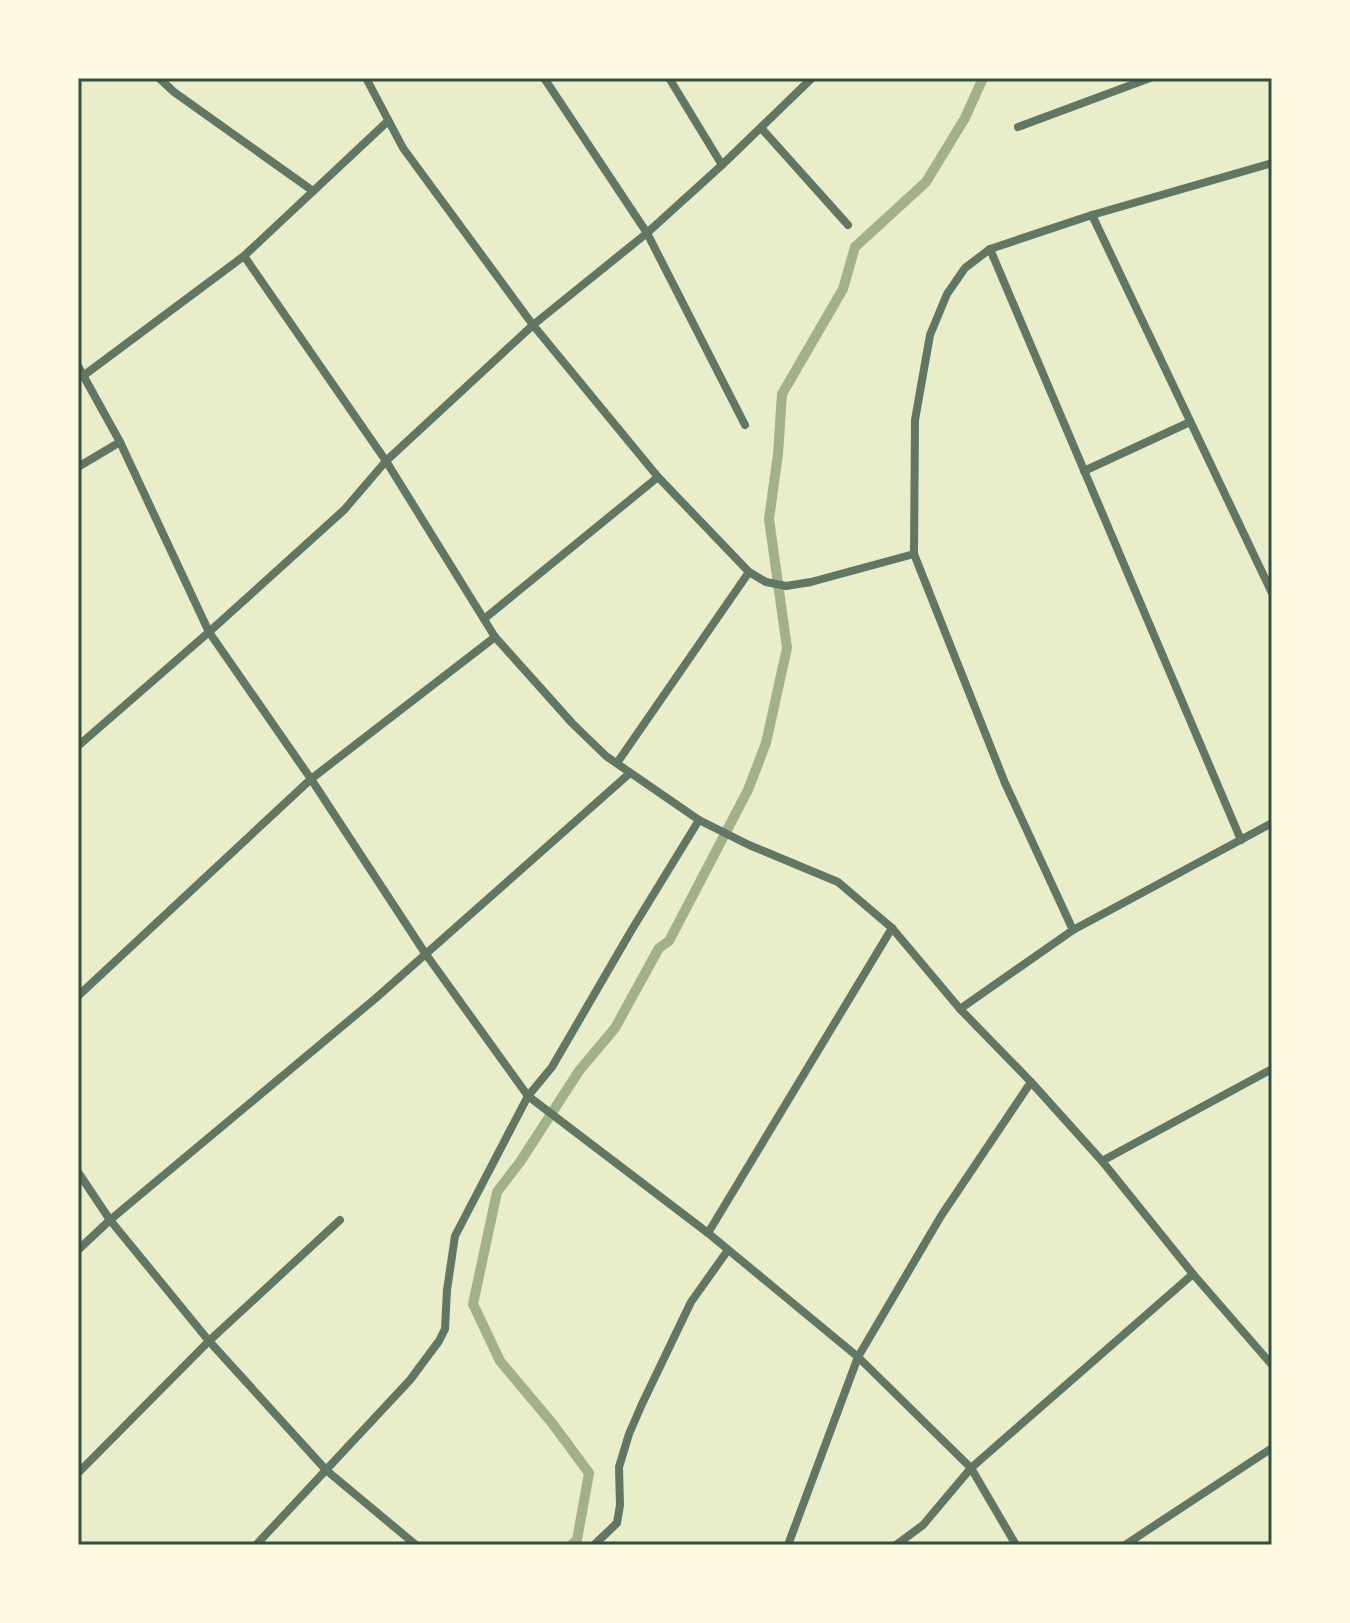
<svg xmlns="http://www.w3.org/2000/svg" width="1350" height="1623" viewBox="0 0 1350 1623" font-family="'PT Sans Narrow',sans-serif">
<rect width="100%" height="100%" fill="#e9edc9"/>
<g fill="none" stroke-linecap="round" stroke-linejoin="round">
<polyline stroke="#a3b18a" stroke-width="10" points="571,1545 577,1540 589,1473 552,1423 500,1361 473,1304 497,1192 520,1162 579,1071 615,1028 659,948 669,941 748,790 766,743 787,648 769,519 778,454 782,394 843,289 855,247 926,182 965,118 983,78"/>
<g stroke="#617663" stroke-width="8">
<polyline points="159,78 174,92 313,191"/>
<polyline points="366,78 403,148 533,325 658,477 749,572 766,582 786,586 811,582 914,554"/>
<polyline points="544,78 647,233 745,425"/>
<polyline points="669,78 722,165"/>
<polyline points="1018,127 1150,78"/>
<polyline points="761,128 848,225"/>
<polyline points="1092,215 1272,593"/>
<polyline points="990,249 1241,840"/>
<polyline points="244,256 386,461 495,637 572,723 606,756 699,820 749,845 838,882 892,928 960,1009 1031,1082 1102,1161 1193,1274 1272,1365"/>
<polyline points="78,366 120,442 209,632 311,779 425,953 528,1096 708,1233 858,1357 971,1468 1016,1545"/>
<polyline points="83,376 244,256 388,121"/>
<polyline points="78,467 120,442"/>
<polyline points="1084,471 1190,422"/>
<polyline points="484,619 658,477"/>
<polyline points="78,746 209,632 344,510 386,461 533,325 647,233 722,165 812,78"/>
<polyline points="617,763 749,572"/>
<polyline points="1073,930 1005,783 914,554 915,420 930,335 947,294 965,268 990,249 1092,215 1272,163"/>
<polyline points="78,996 311,779 495,637"/>
<polyline points="960,1009 1073,930 1272,823"/>
<polyline points="1102,1161 1272,1069"/>
<polyline points="78,1172 110,1220 209,1341 326,1470 416,1545"/>
<polyline points="708,1233 892,928"/>
<polyline points="78,1250 110,1220 376,998 630,773"/>
<polyline points="78,1473 209,1341 340,1220"/>
<polyline points="256,1545 410,1380 439,1341 445,1329 447,1290 455,1236 528,1096 552,1067 631,931 699,820"/>
<polyline points="594,1545 617,1523 620,1505 619,1467 629,1434 642,1404 691,1302 728,1250"/>
<polyline points="788,1545 858,1357 941,1216 1031,1082"/>
<polyline points="896,1545 923,1525 971,1468 1193,1274"/>
<polyline points="1125,1545 1272,1448"/>
</g>
</g>
<rect width="1350" height="1623" fill="none" stroke="#fefae0" stroke-width="160"/>
<rect x="80" y="80" width="1190" height="1463" fill="none" stroke="#344e41" stroke-width="3"/>
</svg>
